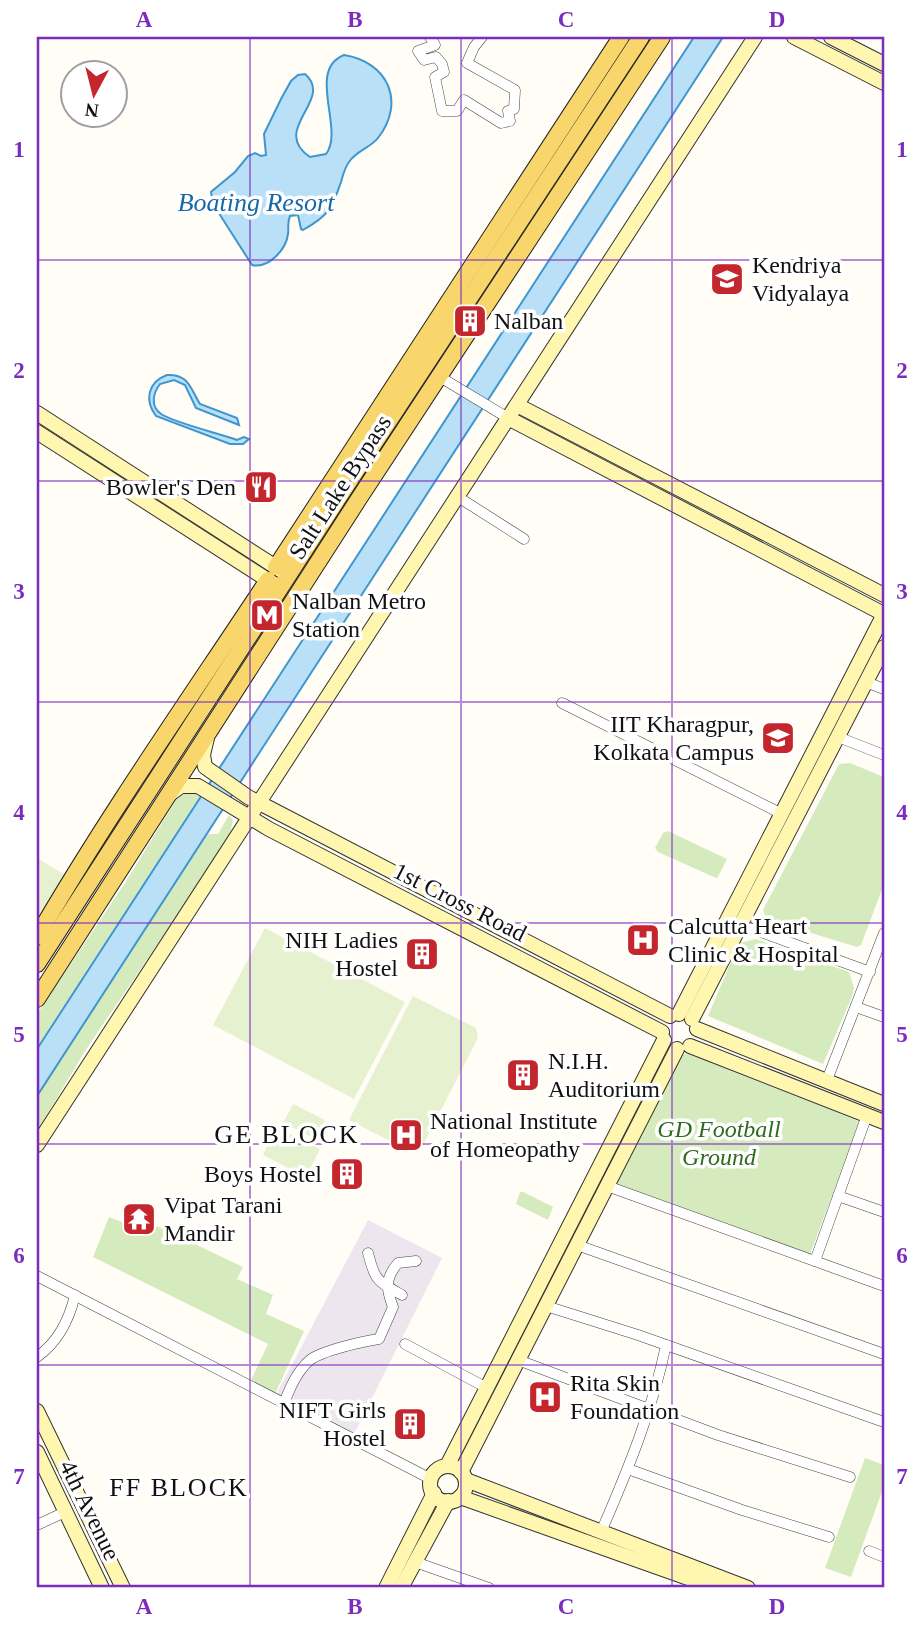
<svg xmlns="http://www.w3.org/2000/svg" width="921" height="1625" viewBox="0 0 921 1625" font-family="Georgia,serif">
<rect width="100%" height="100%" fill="#fffdf5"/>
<polygon fill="#eee6ef" points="368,1220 442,1258 353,1436 276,1395"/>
<g fill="#d5ebbd">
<polygon points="850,763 884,777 884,884 861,945 857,947 775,922 766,919 763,910 839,764"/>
<polygon points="198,791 200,796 37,1047 37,1014 125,883 176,800 187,792"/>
<polygon points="229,815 233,820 229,839 87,1048 37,1131 37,1096 202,841 208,834 218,834"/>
<polygon points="668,831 727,859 718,877 716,878 658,852 655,848 663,833"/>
<polygon points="756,939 849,972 854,988 853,994 823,1064 708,1016 739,943"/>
<polygon points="694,1052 860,1122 810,1254 614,1183 678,1056"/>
<polygon points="520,1192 523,1192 553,1207 548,1220 516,1204"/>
<polygon points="109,1217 152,1234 157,1226 243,1267 237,1279 273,1295 266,1314 304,1331 275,1394 251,1380 268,1344 93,1257"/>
<polygon points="865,1458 884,1465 884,1486 851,1577 825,1568"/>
</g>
<g fill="#e6f2cf">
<polygon points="37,858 65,875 37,919"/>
<polygon points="265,928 405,1002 354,1099 213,1025"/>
<polygon points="413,996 476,1028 478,1038 424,1143 420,1147 406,1149 349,1120"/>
<polygon points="293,1104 325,1120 316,1139 283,1123"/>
<polygon points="276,1127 320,1149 306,1177 263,1155"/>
</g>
<g fill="#b9e0f7" stroke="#3f96cf" stroke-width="2">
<polygon points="694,37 723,37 37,1096 37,1049"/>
<path d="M344,55C388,62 406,102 378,138C370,148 356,151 349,162C345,167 343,175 341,182C332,209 328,216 303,230L301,229L298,215L290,216C287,223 289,227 288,234C286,250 268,269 252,265L213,204L211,192L235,172L248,156L255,153L261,156L266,155L264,134L281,99L291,81L298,75L305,74C335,100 269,129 310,157L326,154C345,130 306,70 344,55Z"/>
<path d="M167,375C189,374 190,388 200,404L237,418L239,425L196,408L185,385L174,380L160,384C153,393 150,406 161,414C175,423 218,433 237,440L244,437L249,439L243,444H230L156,416C144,400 148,382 167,375Z"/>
</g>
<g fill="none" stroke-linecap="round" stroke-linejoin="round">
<g stroke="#444" stroke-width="11">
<g id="street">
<polyline points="430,37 435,45 418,51 424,60 436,57 442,64 444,72 435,77 442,111 457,111 464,100 501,123 510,121 508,111 514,109 515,90 467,63 474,47 482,37"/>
<polyline points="440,377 508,418"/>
<polyline points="458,497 524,539"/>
<polyline points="866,682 884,689"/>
<polyline points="562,703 782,814"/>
<polyline points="838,737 884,755"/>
<polyline points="742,925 870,972"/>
<polyline points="856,1007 884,1017"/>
<polyline points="827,1080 884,933"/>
<polyline points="607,1186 884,1286"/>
<polyline points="838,1196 884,1212"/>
<polyline points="577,1245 884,1354"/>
<path d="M368,1253C375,1281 377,1281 402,1295"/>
<polyline points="815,1261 867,1115"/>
<polyline points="37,1276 431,1479"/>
<polyline points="546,1306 638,1335 884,1422"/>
<polyline points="405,1344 487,1388"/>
<path d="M37,1357C58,1342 69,1321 75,1295"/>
<polyline points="518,1360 718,1435 850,1477"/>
<path d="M284,1403C290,1388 297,1371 310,1360C321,1351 364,1341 379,1339L393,1307C386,1289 385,1278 398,1263L416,1261"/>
<polyline points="628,1469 742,1510 829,1537"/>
<polyline points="37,1525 65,1512"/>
<path d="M601,1532C627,1472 653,1409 666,1345"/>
<polyline points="869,1551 884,1557"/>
<polyline points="415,1562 489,1588"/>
</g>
</g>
<g stroke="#333" stroke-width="16">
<g id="secondary">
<polyline points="794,37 884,83"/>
<polyline points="831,37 884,64"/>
<polyline points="517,405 884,595"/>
<polyline points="37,413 285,573"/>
<polyline points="508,418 878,611"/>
<polyline points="37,432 277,586"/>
<polyline points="207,738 203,755 205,767 248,797 670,1016"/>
<polyline points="170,794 181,786 198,786 269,829 662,1032"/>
<polyline points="679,1014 881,620"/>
<polyline points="692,1019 884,647"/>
<polyline points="697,1029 884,1104"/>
<polyline points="690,1046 884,1122"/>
<polyline points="37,1145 755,37"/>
<polyline points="37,1411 123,1588"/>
<polyline points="37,1452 102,1588"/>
<polyline points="447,1466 664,1040"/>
<circle cx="448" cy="1484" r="18"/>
<polyline points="461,1472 677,1049"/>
<polyline points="466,1480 748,1588"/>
<polyline points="460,1497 716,1588"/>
<polyline points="386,1588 434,1493"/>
<polyline points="401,1588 448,1501"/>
</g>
</g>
<g stroke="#222" stroke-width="18">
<g id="primary">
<polyline points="276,567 621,37"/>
<path d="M37,937C108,815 190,698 268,580"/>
<polyline points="37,964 339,497 641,37"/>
<polyline points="37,999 358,500 662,37"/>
</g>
</g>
<use href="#street" stroke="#fff" stroke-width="10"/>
<use href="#secondary" stroke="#fff6b0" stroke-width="14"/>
<use href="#primary" stroke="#f9d66b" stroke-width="16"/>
</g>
<path fill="none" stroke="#7b2cbf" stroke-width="2" stroke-opacity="0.55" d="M250,37V1588M461,37V1588M672,37V1588M37,260H884M37,481H884M37,702H884M37,923H884M37,1144H884M37,1365H884"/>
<defs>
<g id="school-square" transform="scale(1.75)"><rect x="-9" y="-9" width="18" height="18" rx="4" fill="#c4262e" stroke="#fff"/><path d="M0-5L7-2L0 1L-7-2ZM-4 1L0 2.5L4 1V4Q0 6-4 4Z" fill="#fff"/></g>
<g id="building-square" transform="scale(1.75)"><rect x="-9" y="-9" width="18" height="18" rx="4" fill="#c4262e" stroke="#fff"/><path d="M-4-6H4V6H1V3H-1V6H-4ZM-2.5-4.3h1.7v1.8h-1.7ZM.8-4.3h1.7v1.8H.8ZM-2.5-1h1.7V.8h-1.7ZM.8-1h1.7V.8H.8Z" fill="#fff"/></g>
<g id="restaurant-square" transform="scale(1.75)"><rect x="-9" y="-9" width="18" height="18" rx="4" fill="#c4262e" stroke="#fff"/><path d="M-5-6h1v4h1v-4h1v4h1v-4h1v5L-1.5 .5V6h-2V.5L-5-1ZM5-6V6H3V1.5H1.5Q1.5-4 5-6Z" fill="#fff"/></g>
<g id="metro-square" transform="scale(1.75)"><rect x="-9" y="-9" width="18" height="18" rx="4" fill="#c4262e" stroke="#fff"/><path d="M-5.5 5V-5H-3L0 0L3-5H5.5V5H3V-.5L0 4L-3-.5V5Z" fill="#fff"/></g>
<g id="university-square" transform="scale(1.75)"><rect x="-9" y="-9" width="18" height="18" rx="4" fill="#c4262e" stroke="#fff"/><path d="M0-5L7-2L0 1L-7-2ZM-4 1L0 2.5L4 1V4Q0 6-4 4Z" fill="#fff"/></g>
<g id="hospital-square" transform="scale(1.75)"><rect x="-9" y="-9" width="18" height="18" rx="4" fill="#c4262e" stroke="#fff"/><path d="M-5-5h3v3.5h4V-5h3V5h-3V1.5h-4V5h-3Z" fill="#fff"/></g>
<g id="temple-square" transform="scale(1.75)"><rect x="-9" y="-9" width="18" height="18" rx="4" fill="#c4262e" stroke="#fff"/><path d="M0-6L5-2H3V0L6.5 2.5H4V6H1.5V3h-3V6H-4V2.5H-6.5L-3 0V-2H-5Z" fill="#fff"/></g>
</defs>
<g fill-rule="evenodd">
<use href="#school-square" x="727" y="279"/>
<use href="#building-square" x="470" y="321"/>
<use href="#restaurant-square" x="261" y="487"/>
<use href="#metro-square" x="267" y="615"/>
<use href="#university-square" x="778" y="738"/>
<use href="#hospital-square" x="643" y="940"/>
<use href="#building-square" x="422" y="954"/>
<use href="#building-square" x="523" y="1075"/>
<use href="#hospital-square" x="406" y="1135"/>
<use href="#building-square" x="347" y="1174"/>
<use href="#temple-square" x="139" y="1219"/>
<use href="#hospital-square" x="545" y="1397"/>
<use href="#building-square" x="410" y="1424"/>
</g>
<g text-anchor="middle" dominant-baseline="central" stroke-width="7" stroke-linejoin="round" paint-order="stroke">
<g font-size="24" fill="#111" stroke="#fff" text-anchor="start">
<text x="752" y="265">Kendriya<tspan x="752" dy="28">Vidyalaya</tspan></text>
<text x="494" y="321">Nalban</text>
<text x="236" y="487" text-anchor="end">Bowler's Den</text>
<text x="292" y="601">Nalban Metro<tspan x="292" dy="28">Station</tspan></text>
<text x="754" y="724" text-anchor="end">IIT Kharagpur,<tspan x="754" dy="28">Kolkata Campus</tspan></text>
<text x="668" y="926">Calcutta Heart<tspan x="668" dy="28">Clinic &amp; Hospital</tspan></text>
<text x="398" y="940" text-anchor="end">NIH Ladies<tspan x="398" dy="28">Hostel</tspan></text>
<text x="548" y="1061">N.I.H.<tspan x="548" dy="28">Auditorium</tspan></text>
<text x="430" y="1121">National Institute<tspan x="430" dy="28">of Homeopathy</tspan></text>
<text x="322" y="1174" text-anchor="end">Boys Hostel</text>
<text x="164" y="1205">Vipat Tarani<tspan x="164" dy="28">Mandir</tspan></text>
<text x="570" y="1383">Rita Skin<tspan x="570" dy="28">Foundation</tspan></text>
<text x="386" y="1410" text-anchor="end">NIFT Girls<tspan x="386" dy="28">Hostel</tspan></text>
</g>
<g font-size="24" fill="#111" stroke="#fff">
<text transform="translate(340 487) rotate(-57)">Salt Lake Bypass</text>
<text transform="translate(460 902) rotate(27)">1st Cross Road</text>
<text transform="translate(90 1510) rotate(64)">4th Avenue</text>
</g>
<g font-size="24" font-style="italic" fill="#2f6b1f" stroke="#fff">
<text x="719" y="1129">GD Football<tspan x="719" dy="28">Ground</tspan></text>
</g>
<g font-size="26" font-style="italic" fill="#1768a6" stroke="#fff">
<text x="256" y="202">Boating Resort</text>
</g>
<g font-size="26" letter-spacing="2" fill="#111" stroke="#fff">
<text x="287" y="1134">GE BLOCK</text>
<text x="179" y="1487">FF BLOCK</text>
</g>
</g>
<rect width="921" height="1625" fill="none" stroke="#ffffff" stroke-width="77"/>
<g transform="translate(94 94) rotate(187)"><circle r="33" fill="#ffffff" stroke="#a0a0a0" stroke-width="2"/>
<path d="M0-5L12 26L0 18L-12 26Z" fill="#c4262e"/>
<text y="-10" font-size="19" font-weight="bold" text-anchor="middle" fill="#111111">N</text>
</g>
<rect x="38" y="38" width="845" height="1548" fill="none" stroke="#7b2cbf" stroke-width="2.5"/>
<g font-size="23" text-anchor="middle" font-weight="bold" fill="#7b2cbf">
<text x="144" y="27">A</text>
<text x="355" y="27">B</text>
<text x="566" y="27">C</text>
<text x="777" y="27">D</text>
<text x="19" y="157">1</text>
<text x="902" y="157">1</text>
<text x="19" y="378">2</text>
<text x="902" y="378">2</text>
<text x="19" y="599">3</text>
<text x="902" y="599">3</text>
<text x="19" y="820">4</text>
<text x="902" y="820">4</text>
<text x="19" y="1042">5</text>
<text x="902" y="1042">5</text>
<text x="19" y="1263">6</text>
<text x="902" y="1263">6</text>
<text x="19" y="1484">7</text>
<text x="902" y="1484">7</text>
<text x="144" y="1614">A</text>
<text x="355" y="1614">B</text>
<text x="566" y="1614">C</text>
<text x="777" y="1614">D</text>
</g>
</svg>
